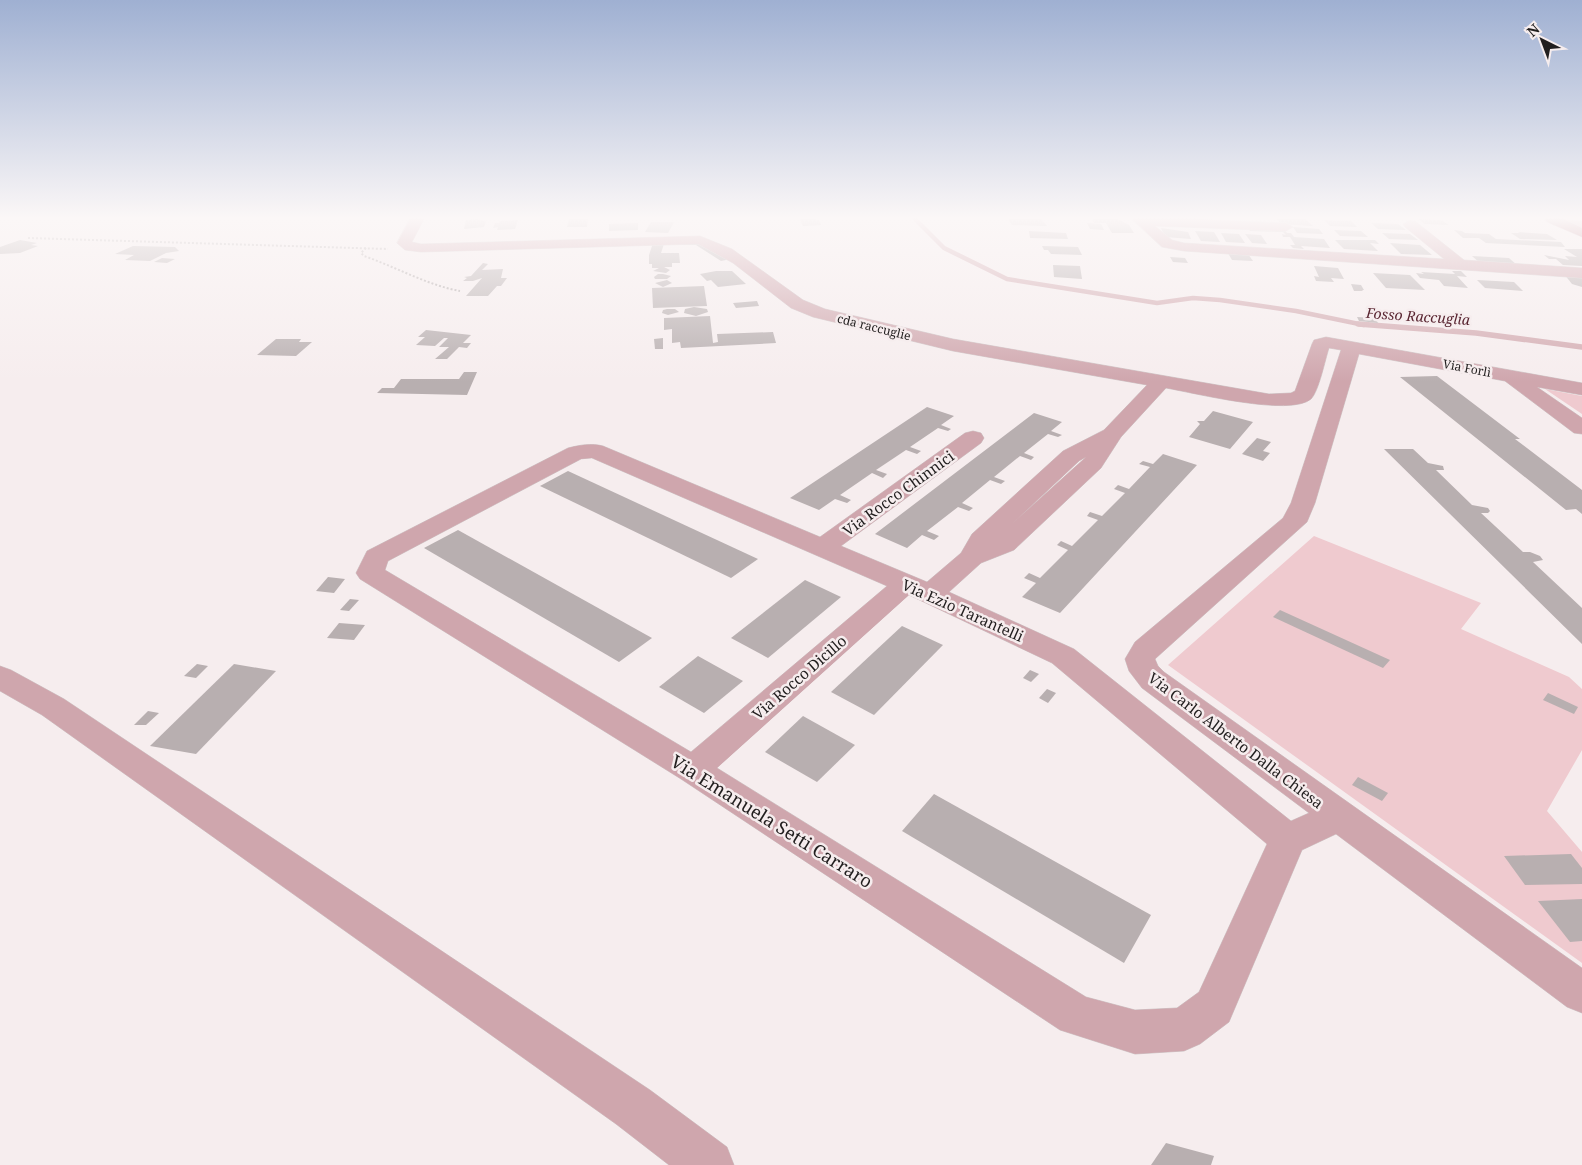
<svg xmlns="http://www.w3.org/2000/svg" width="1582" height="1165" viewBox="0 0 1582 1165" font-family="'Noto Serif',serif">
<rect width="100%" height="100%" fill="#f6edee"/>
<g fill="#efcacf">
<polygon points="1545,389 1582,396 1582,414"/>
<polygon points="1314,536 1481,603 1461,629 1569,677 1582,689 1582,750 1547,811 1582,852 1582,963 1168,665"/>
</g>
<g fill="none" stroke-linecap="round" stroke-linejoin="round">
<polyline stroke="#d3abb1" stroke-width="4.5" points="915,219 944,248 1007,279 1157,303 1193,298 1220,300 1296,311 1364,325"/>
<polyline stroke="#d3abb1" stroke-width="5.5" points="1358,324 1476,333 1582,347"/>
</g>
<g fill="#b8afb0">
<polygon points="477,219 486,221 484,227 464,229 466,220"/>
<polygon points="569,219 588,219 587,227 567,227"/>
<polygon points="800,219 815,219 819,220 821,225 803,226"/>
<polygon points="1008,219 1041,219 1047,226 1012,225"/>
<polygon points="1092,219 1118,219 1129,225 1134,233 1112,233 1106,223 1094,223"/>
<polygon points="1277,219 1305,219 1313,226 1281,224"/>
<polygon points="1417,219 1441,220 1449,225 1425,224"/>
<polygon points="518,220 515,229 497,230 498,227 493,228 495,223 499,223 500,221"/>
<polygon points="1324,220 1351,221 1357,227 1330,226"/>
<polygon points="651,222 674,222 668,233 645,232"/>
<polygon points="638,223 638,230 609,231 609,224"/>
<polygon points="1087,223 1101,224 1104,230 1090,229"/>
<polygon points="1371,223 1398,224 1406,230 1378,229"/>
<polygon points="1247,226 1283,228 1287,233 1291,233 1294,237 1324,239 1330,248 1301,246 1304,249 1293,248 1290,245 1295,245 1290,237 1283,237 1282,234 1286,235 1283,232 1250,231"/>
<polygon points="1293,227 1319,229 1323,234 1297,233"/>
<polygon points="1161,228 1188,232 1191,239 1165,237"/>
<polygon points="1334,230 1361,231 1368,237 1340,236"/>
<polygon points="1454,230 1462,231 1465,233 1489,234 1496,239 1561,242 1565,247 1486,243 1479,238 1463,238"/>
<polygon points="1029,231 1066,233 1068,239 1030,238"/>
<polygon points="1195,231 1214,232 1220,242 1201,241"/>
<polygon points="1518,232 1547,234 1557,240 1520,239 1511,233 1520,233"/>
<polygon points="1221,233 1239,234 1245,243 1226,242"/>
<polygon points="1382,233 1410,234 1418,240 1389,239"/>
<polygon points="1245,234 1261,235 1267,244 1252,243"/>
<polygon points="20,240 37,243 31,245 38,246 20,253 0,254 0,247"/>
<polygon points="1335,240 1375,240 1379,244 1370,243 1378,251 1344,249"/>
<polygon points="680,242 701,242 731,259 721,261 696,245 680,245"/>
<polygon points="653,243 664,244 661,253 679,253 680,263 672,263 672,267 664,267 670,270 666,273 653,271 659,268 652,268 652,264 649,264 649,255"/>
<polygon points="1390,243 1420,245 1432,255 1401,254"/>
<polygon points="133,246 175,247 179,251 166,253 150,261 125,260 134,255 115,254"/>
<polygon points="1042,246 1078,247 1082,255 1051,254 1048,250 1044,250"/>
<polygon points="1564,249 1582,249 1582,266 1563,265 1556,259 1549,259 1544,255 1569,260 1565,256 1577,257"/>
<polygon points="1228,253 1248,254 1253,261 1232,260"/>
<polygon points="1472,256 1509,258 1518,266 1480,263"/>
<polygon points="1170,257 1185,258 1188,263 1173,262"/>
<polygon points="162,258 175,259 167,263 154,262"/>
<polygon points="483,263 488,264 482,270 503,269 501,278 507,278 501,286 497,286 488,296 466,296 482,278 473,281 463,281 467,278 464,277 471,276"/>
<polygon points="1053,265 1080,266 1082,279 1054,277"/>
<polygon points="1314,266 1338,268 1344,279 1331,278 1334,282 1316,281 1314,276 1319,277"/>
<polygon points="716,271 732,271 746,284 718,287 711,280 707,281 700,274"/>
<polygon points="1452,271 1461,271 1467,277 1457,276 1468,288 1444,286 1439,280 1420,278 1416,273 1424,274 1421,272 1455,274"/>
<polygon points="1373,273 1410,275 1425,290 1386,288"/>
<polygon points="658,274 663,274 671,276 667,279 655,279 654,277"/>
<polygon points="1564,274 1582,275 1582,287 1572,284"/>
<polygon points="667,280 672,283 663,287 655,283"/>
<polygon points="1477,280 1514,282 1523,291 1485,288"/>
<polygon points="1351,284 1361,285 1364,290 1362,290 1363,291 1354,291"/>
<polygon points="704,286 707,306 653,308 652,288"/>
<polygon points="757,301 759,306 736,308 733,303"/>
<polygon points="694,307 707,309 708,312 696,316 684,313 685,309"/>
<polygon points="667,309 675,309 679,312 668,315 662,313 663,310"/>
<polygon points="710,316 713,343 718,342 717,334 773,332 776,343 681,348 680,342 672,343 672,329 664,330 664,318"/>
<polygon points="1357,317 1375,318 1378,323 1359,321"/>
<polygon points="426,330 471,335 463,343 471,343 467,348 459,347 447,359 435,359 449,347 439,347 448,338 444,338 435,346 416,345 425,337 418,337"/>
<polygon points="663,338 663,349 655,349 654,339"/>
<polygon points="276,339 301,339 299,342 312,342 296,356 257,355"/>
<polygon points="464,372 477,372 467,395 377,393 382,388 394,388 401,379 459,379"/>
<polygon points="1437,376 1520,439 1515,439 1582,490 1582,514 1576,509 1566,510 1400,377"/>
<polygon points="927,407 954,416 941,425 951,429 948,431 938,428 910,447 921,451 917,454 906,450 876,470 887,474 883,478 872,473 840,495 851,500 847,503 835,499 819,510 790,498"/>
<polygon points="1213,411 1253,422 1230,449 1189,437 1200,424 1197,421 1204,421"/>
<polygon points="1034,413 1062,422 1051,431 1062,435 1058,437 1048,434 1024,453 1034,457 1031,460 1020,456 994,477 1005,481 1001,484 990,480 962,503 973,508 969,511 958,507 927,531 939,536 934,540 922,535 907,548 875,534"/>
<polygon points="1257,438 1271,442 1263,451 1270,453 1263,461 1242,454"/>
<polygon points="1384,449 1413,449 1428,463 1443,466 1444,470 1436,470 1472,505 1488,508 1490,511 1488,513 1481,513 1523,552 1530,552 1540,556 1543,560 1533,562 1582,608 1582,644"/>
<polygon points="1163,454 1197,465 1060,613 1022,597 1036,583 1024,578 1029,573 1040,578 1068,550 1057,545 1061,541 1072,546 1098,520 1087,516 1090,512 1102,516 1125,493 1114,489 1118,485 1129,489 1150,467 1139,464 1143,461 1153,464"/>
<polygon points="568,471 758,559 731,578 540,486"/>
<polygon points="458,530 652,638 619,662 424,548"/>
<polygon points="328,577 345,579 334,593 316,591"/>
<polygon points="805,580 841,597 768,658 731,638"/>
<polygon points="350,599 359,600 349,611 340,610"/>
<polygon points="1280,610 1390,660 1383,668 1273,617"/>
<polygon points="339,623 365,625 354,640 327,638"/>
<polygon points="902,626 943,645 874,715 831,692"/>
<polygon points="698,656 743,681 704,713 659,687"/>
<polygon points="197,664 208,666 196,678 184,676"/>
<polygon points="234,664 276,671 196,754 150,746"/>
<polygon points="1030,670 1039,674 1031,682 1023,678"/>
<polygon points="1047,689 1056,693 1048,703 1039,698"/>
<polygon points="1548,693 1578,707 1574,714 1543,700"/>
<polygon points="148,711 159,713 146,725 134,725"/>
<polygon points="803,716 855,745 817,782 765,752"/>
<polygon points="1358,777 1388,793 1382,801 1352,785"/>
<polygon points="934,794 1151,915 1124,963 902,831"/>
<polygon points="1571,854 1582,868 1582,884 1525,885 1504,856"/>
<polygon points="1582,899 1582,941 1570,942 1538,901"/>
<polygon points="1166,1143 1214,1156 1211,1165 1151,1165"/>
</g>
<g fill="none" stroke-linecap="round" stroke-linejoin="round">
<g stroke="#d0c8c9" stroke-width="1">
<g id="minor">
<path d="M410,219H424L412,242L421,244L700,236L732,249L803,300L825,309L953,339L1269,394L1291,393L1295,391L1312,344L1314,340L1326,337L1582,383V395L1537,387L1582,418V434L1574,433L1505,381L1359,354L1315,503L1307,522L1155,659L1158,666L1164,672L1582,968V1013L1567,1007L1336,834L1302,850L1229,1022L1200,1044L1184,1051L1135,1054L1060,1030L681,779L360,579L356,573L367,551L568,448C580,445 591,443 603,446L820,537L965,433L973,431L981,433L984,438L981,443L841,546L927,582L961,553L972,534L1063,451L1104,430L1147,385L953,351L813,317L791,308L733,263L698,244L421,252L405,250L397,243ZM1329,348L1341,350L1291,503L1283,518L1135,642L1125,659L1129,671L1142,688L1309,813L1291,821L1074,649L949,592L981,563L1014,550L1101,468L1121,437L1166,388C1195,393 1290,417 1311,399C1319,391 1325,360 1329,348ZM1086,457L1085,458L1013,523L1079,461ZM592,458L887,586L691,752L385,570L388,561L581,459ZM909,595L1052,663L1267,844L1199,992L1177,1008L1135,1010L1086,997L717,768Z"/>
<polygon points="1132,219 1193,219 1286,223 1293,227 1286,231 1155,226 1172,240 1184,243 1444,259 1405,227 1403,224 1410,220 1415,221 1464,260 1582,268 1582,278 1184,251 1162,247"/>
<polygon points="1553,219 1582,221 1582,229 1553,225 1551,222"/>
<polygon points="0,666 11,670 64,699 650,1090 727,1147 734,1165 669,1165 616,1124 42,715 0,691"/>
</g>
</g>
<g stroke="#d0c8c9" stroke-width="1">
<polygon id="major" points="1545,219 1563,219 1582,228 1582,237 1547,222"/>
</g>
<g stroke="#b0a9a9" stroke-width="2" stroke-dasharray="2 2" stroke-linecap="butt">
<polyline points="28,238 388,249"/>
<path d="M366,248L361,253L364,256C396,267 427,285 460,291"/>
</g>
<use href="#minor" fill="#cfa6ad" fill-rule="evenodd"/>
<use href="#major" fill="#ae6875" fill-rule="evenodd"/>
</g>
<linearGradient id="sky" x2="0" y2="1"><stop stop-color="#9fb0d2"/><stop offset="0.57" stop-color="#fbf7f7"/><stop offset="1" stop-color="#fbf7f7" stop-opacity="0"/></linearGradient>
<rect width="1582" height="382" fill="url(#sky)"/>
<g text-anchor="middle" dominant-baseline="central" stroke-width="5" stroke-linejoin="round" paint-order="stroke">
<g font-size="12" fill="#211e1e" stroke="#f6edee">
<text transform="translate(874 327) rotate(14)">cda raccuglie</text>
<text transform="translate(1467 368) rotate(11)">Via Forlì</text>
</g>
<g font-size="14" font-style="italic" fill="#582430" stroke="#f6edee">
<text transform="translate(1418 316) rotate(4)">Fosso Raccuglia</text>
</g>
<g font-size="15" fill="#211e1e" stroke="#f6edee">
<text transform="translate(898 493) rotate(-36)">Via Rocco Chinnici</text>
<text transform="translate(963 610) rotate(24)">Via Ezio Tarantelli</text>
<text transform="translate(799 677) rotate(-41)">Via Rocco Dicillo</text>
<text transform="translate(1236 740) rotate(37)">Via Carlo Alberto Dalla Chiesa</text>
</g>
<g font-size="18" fill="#211e1e" stroke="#f6edee">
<text transform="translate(772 821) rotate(32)">Via Emanuela Setti Carraro</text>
</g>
</g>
<g transform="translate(1542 40) rotate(318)" stroke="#f6edee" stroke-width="4" paint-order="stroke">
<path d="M0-4L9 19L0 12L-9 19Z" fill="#211e1e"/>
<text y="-8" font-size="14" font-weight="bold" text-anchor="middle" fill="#211e1e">N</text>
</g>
</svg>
